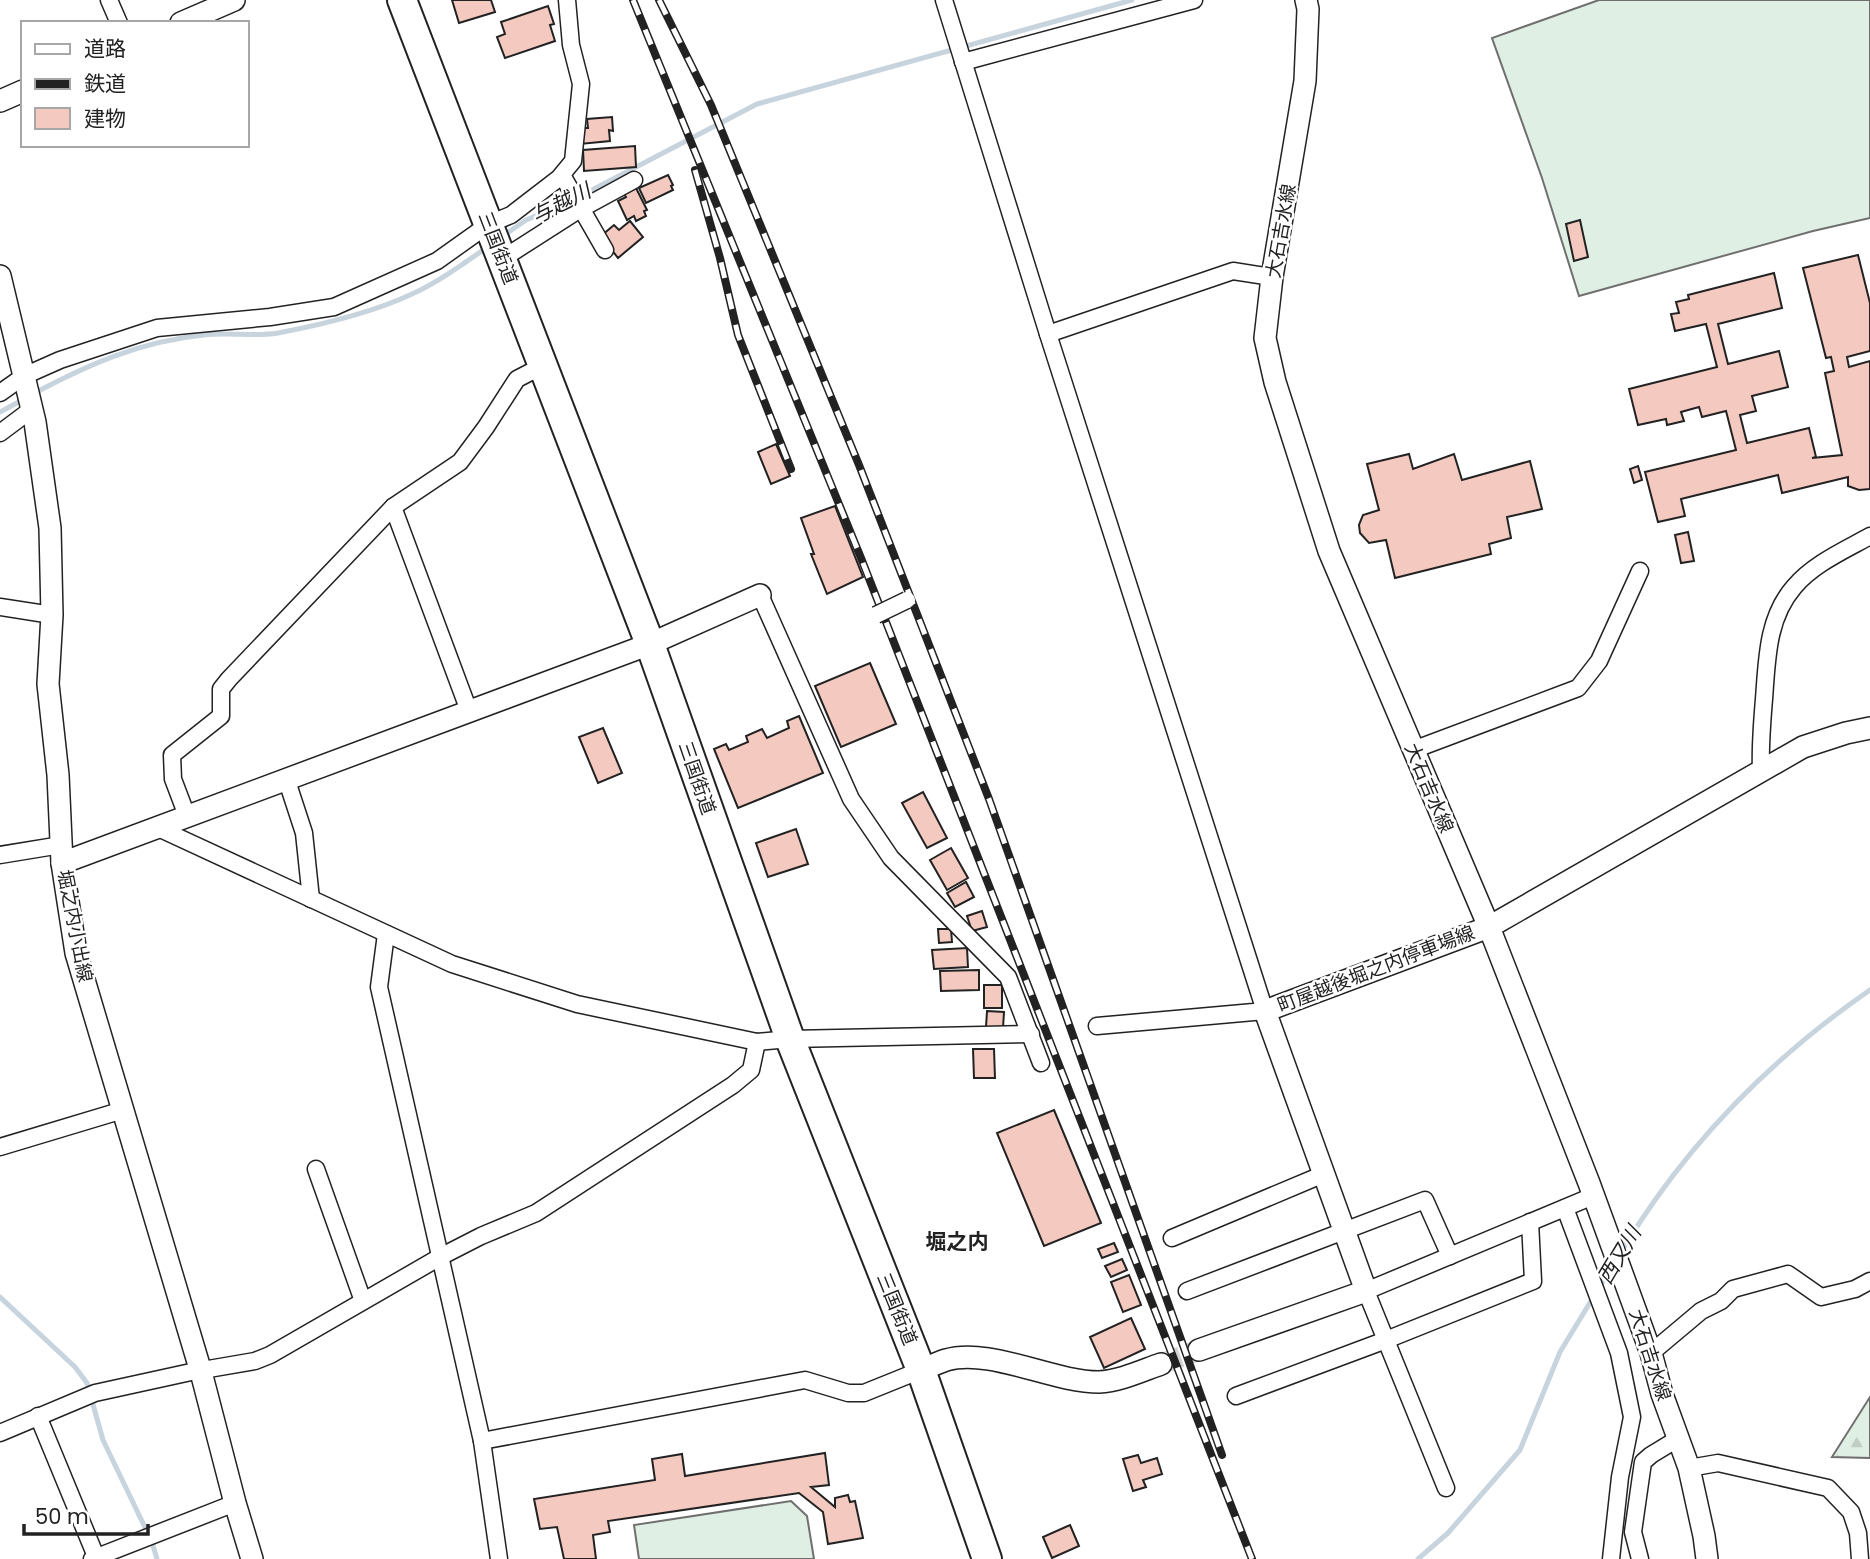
<svg xmlns="http://www.w3.org/2000/svg" width="1870" height="1559" viewBox="0 0 1870 1559" font-family="Poppins,'Noto Sans JP',sans-serif">
<defs>
<pattern id="forest-firs" width="22" height="20" patternUnits="userSpaceOnUse" patternTransform="scale(1.75)"><rect width="22" height="20" fill="#e0efe3"/><path d="M5 1l3.5 6h-7zM16 11l3.5 6h-7z" fill="#c0cdc2"/></pattern>
</defs>
<rect width="100%" height="100%" fill="#fff"/>
<polygon fill="url(#forest-firs)" stroke="#6f6f6f" stroke-width="2" points="1870,1397 1870,1458 1832,1457"/>
<g fill="#e0efe3" stroke="#6f6f6f" stroke-width="2">
<polygon points="1599,0 1870,0 1870,218 1813,231 1579,296 1542,178 1492,38"/>
<polygon points="791,1501 807,1516 814,1559 639,1559 634,1525"/>
</g>
<g fill="none" stroke-linecap="round" stroke-linejoin="round">
<g stroke="#c7d3dd" stroke-width="5">
<polyline points="503,236 526,220 569,202 757,104 1132,0"/>
<path d="M33,394C87,365 141,341 204,335C228,332 254,337 278,333C320,325 374,312 412,294C439,282 464,263 489,246"/>
<polyline points="0,412 24,399"/>
<path d="M1621,1252C1684,1147 1770,1059 1870,990"/>
<polyline points="1599,1288 1612,1266"/>
<polyline points="0,1297 75,1367 87,1383 103,1440 152,1542 157,1559"/>
<polyline points="1418,1559 1448,1533 1520,1450 1560,1352 1594,1296"/>
</g>
</g>
<g fill="#f3c9c0" stroke="#222" stroke-width="2">
<polygon points="452,0 491,0 495,12 459,23"/>
<polygon points="548,6 554,24 550,25 555,41 505,58 497,37 505,34 501,22"/>
<polygon points="612,117 613,131 609,130 610,141 580,144 580,128 588,128 587,119"/>
<polygon points="635,146 636,167 584,171 583,150"/>
<polygon points="668,175 673,185 671,186 673,190 646,203 639,188"/>
<polygon points="636,188 647,210 644,211 646,216 636,221 634,216 627,220 618,201 626,197 624,194"/>
<polygon points="1580,220 1588,257 1574,261 1566,224"/>
<polygon points="630,221 643,237 618,258 601,236 614,225 619,230"/>
<polygon points="1858,255 1870,303 1870,351 1847,357 1849,367 1870,361 1870,489 1859,490 1848,486 1848,477 1782,493 1778,475 1681,499 1685,516 1658,522 1645,472 1736,450 1726,411 1702,417 1699,407 1681,412 1684,421 1667,425 1666,419 1638,425 1629,389 1717,367 1706,324 1675,331 1671,314 1679,313 1676,302 1689,299 1688,295 1774,273 1782,308 1718,324 1728,364 1779,351 1788,387 1752,396 1756,411 1740,415 1747,443 1809,428 1816,457 1812,458 1842,455 1825,373 1834,371 1831,357 1826,358 1803,268"/>
<polygon points="776,444 790,476 771,484 758,452"/>
<polygon points="1409,454 1413,469 1454,454 1462,480 1530,461 1542,509 1507,517 1511,538 1489,544 1491,554 1395,578 1386,540 1369,543 1360,533 1359,525 1363,515 1379,510 1367,464"/>
<polygon points="1638,466 1642,480 1634,483 1630,469"/>
<polygon points="835,506 863,577 827,594 811,554 814,554 801,518"/>
<polygon points="1688,532 1694,561 1681,563 1675,535"/>
<polygon points="870,663 896,724 841,747 815,686"/>
<polygon points="799,716 823,773 738,808 714,749 726,744 729,750 748,742 746,736 762,729 767,738 789,728 787,721"/>
<polygon points="603,728 622,773 598,783 579,737"/>
<polygon points="923,792 947,838 927,848 902,803"/>
<polygon points="796,829 808,864 768,877 756,843"/>
<polygon points="951,848 968,878 947,890 930,860"/>
<polygon points="966,882 974,897 955,907 947,893"/>
<polygon points="982,911 987,927 972,931 967,916"/>
<polygon points="938,929 951,929 952,942 939,943"/>
<polygon points="967,948 968,967 934,969 932,950"/>
<polygon points="979,970 979,990 941,991 940,971"/>
<rect x="984" y="985" width="18" height="23"/>
<polygon points="987,1011 1004,1012 1003,1028 986,1027"/>
<polygon points="973,1049 994,1049 995,1078 974,1078"/>
<polygon points="1054,1110 1101,1223 1044,1246 997,1133"/>
<polygon points="1114,1243 1118,1252 1102,1258 1098,1249"/>
<polygon points="1122,1259 1127,1270 1111,1277 1105,1266"/>
<polygon points="1129,1275 1141,1305 1123,1312 1111,1282"/>
<polygon points="1131,1318 1145,1349 1104,1368 1090,1337"/>
<polygon points="825,1453 829,1485 811,1487 835,1507 835,1498 848,1495 850,1502 855,1501 863,1538 828,1544 823,1512 799,1493 608,1521 610,1532 593,1535 596,1559 564,1559 557,1527 540,1529 534,1499 655,1480 652,1459 682,1454 685,1476"/>
<polygon points="1138,1455 1141,1463 1157,1458 1162,1474 1143,1480 1146,1487 1133,1491 1123,1459"/>
<polygon points="1070,1525 1079,1546 1052,1558 1043,1537"/>
</g>
<g fill="none" stroke-linecap="round" stroke-linejoin="round">
<polyline stroke="#d3d3d3" stroke-width="21" stroke-dasharray="21 10" stroke-linecap="butt" points="1161,1364 1199,1350"/>
<g stroke="#222" stroke-width="19">
<g id="street">
<polyline points="109,0 119,23"/>
<polyline points="944,0 1048,334 1265,1011 1097,1026"/>
<polyline points="963,62 1194,0"/>
<polyline points="562,175 605,250"/>
<polyline points="502,259 577,211 634,180"/>
<polyline points="1048,334 1233,271 1272,277"/>
<polyline points="0,393 24,376 60,360 157,328 270,317 334,307 437,261 489,224 511,215 559,178 573,161 581,84 571,45 567,0"/>
<polyline points="0,433 32,409"/>
<polyline points="393,507 469,711"/>
<polyline points="760,595 851,799 891,858 1008,977 1041,1063"/>
<polyline points="0,607 52,615"/>
<polyline points="1413,750 1578,688 1599,661 1640,571"/>
<path d="M1761,769C1760,746 1762,723 1764,699C1767,660 1767,618 1794,587C1813,564 1845,550 1870,536"/>
<polyline points="286,778 304,833 311,899"/>
<polyline points="187,816 173,779 172,755 221,716 221,689 229,679 393,507 460,462 486,427 517,379 544,365"/>
<polyline points="156,827 452,964 577,1004 757,1042 790,1039 1031,1034"/>
<polyline points="0,855 61,845"/>
<polyline points="386,934 379,987 482,1441 499,1559"/>
<polyline points="0,1147 123,1110"/>
<polyline points="316,1169 363,1301"/>
<polyline points="1565,1208 1619,1353 1632,1417 1620,1477 1611,1559"/>
<polyline points="1172,1238 1324,1174"/>
<polyline points="1187,1291 1425,1200 1450,1256"/>
<polyline points="1651,1353 1701,1311 1721,1301 1733,1289 1788,1274 1821,1297 1855,1289 1870,1281"/>
<polyline points="1236,1396 1386,1340 1533,1281 1530,1222"/>
<polyline points="38,1416 97,1559"/>
<polyline points="0,1433 95,1393 191,1372 255,1361 270,1355 440,1257 481,1236 536,1213 733,1085 751,1070 757,1042"/>
<polyline points="482,1441 805,1380 848,1393 864,1393 921,1370"/>
<polyline points="1689,1468 1718,1463 1828,1488 1851,1512 1858,1533 1860,1559"/>
<polyline points="1446,1488 1366,1291 1593,1196"/>
<polyline points="92,1559 235,1503"/>
<polyline points="1640,1559 1633,1532 1643,1462 1651,1455 1679,1438"/>
</g>
</g>
<g stroke="#222" stroke-width="24">
<g id="secondary">
<polyline points="1306,0 1308,9 1305,81 1272,277 1265,338 1275,382 1329,551 1489,927 1589,1183 1651,1353 1662,1394 1689,1468 1704,1536 1707,1559"/>
<polyline points="181,23 234,0"/>
<polyline points="0,101 23,91"/>
<polyline points="0,276 35,422 50,528 52,615 48,684 58,775 62,863 76,953 201,1372 235,1503 252,1559"/>
<polyline points="62,863 650,644 760,595"/>
<polyline points="1199,1350 1366,1291 1265,1011 1489,927 1803,747 1846,733 1870,728"/>
<path d="M921,1370C929,1367 937,1363 946,1360C989,1347 1052,1382 1099,1382C1120,1381 1141,1371 1161,1364"/>
</g>
</g>
<g stroke="#222" stroke-width="32">
<polyline id="highway" points="402,0 650,644 790,1039 921,1370 987,1559"/>
</g>
<use href="#street" stroke="#fff" stroke-width="16"/>
<use href="#secondary" stroke="#fff" stroke-width="21"/>
<use href="#highway" stroke="#fff" stroke-width="28"/>
<g stroke="#222" stroke-width="8">
<g id="rail">
<polyline points="633,0 861,558 1252,1559"/>
<polyline points="659,0 711,105 859,465 989,799 1222,1455"/>
<polyline points="695,170 720,258 738,335 791,469"/>
</g>
</g>
<use href="#rail" stroke="#fff" stroke-width="5" stroke-dasharray="16" stroke-linecap="butt"/>
<g stroke="#222" stroke-width="19" stroke-linecap="butt">
<polyline id="street-bridge" points="876,615 907,600"/>
</g>
<use href="#street-bridge" stroke="#fff" stroke-width="16"/>
</g>
<g text-anchor="middle" dominant-baseline="central" stroke-width="5" stroke-linejoin="round" paint-order="stroke">
<g font-size="19" fill="#222" stroke="#fff">
<text transform="translate(1281 231) rotate(-80)">大石吉水線</text>
<text transform="translate(498 248) rotate(69)">三国街道</text>
<text transform="translate(697 778) rotate(71)">三国街道</text>
<text transform="translate(1429 788) rotate(67)">大石吉水線</text>
<text transform="translate(75 926) rotate(79)">堀之内小出線</text>
<text transform="translate(1376 969) rotate(-21)">町屋越後堀之内停車場線</text>
<text transform="translate(897 1309) rotate(68)">三国街道</text>
<text transform="translate(1650 1355) rotate(72)">大石吉水線</text>
</g>
<g font-size="21" font-style="italic" fill="#222" stroke="#fff">
<text transform="translate(561 203) rotate(-27)">与越川</text>
<text transform="translate(1619 1255) rotate(-59)">西又川</text>
</g>
<g font-size="21" font-weight="bold" fill="#222" stroke="#fff">
<text x="957" y="1241">堀之内</text>
</g>
</g>
<rect x="21" y="21" width="228" height="126" fill="#ffffff" stroke="#a7a7a7" stroke-width="2"/>
<rect x="35" y="44" width="35" height="10" fill="#ffffff" stroke="#a7a7a7" stroke-width="2"/>
<text x="84" y="56" font-size="21" fill="#222222">道路</text>
<rect x="35" y="79" width="35" height="10" fill="#222222" stroke="#a7a7a7" stroke-width="2"/>
<text x="84" y="91" font-size="21" fill="#222222">鉄道</text>
<rect x="35" y="108" width="35" height="21" fill="#f3c9c0" stroke="#a7a7a7" stroke-width="2"/>
<text x="84" y="126" font-size="21" fill="#222222">建物</text>
<path d="M24 1524v10h124v-10" fill="none" stroke="#222222" stroke-width="3.5"/>
<text x="35" y="1524" font-size="21" fill="#222222" stroke="#ffffff" stroke-width="5" paint-order="stroke">50 m</text>
</svg>
